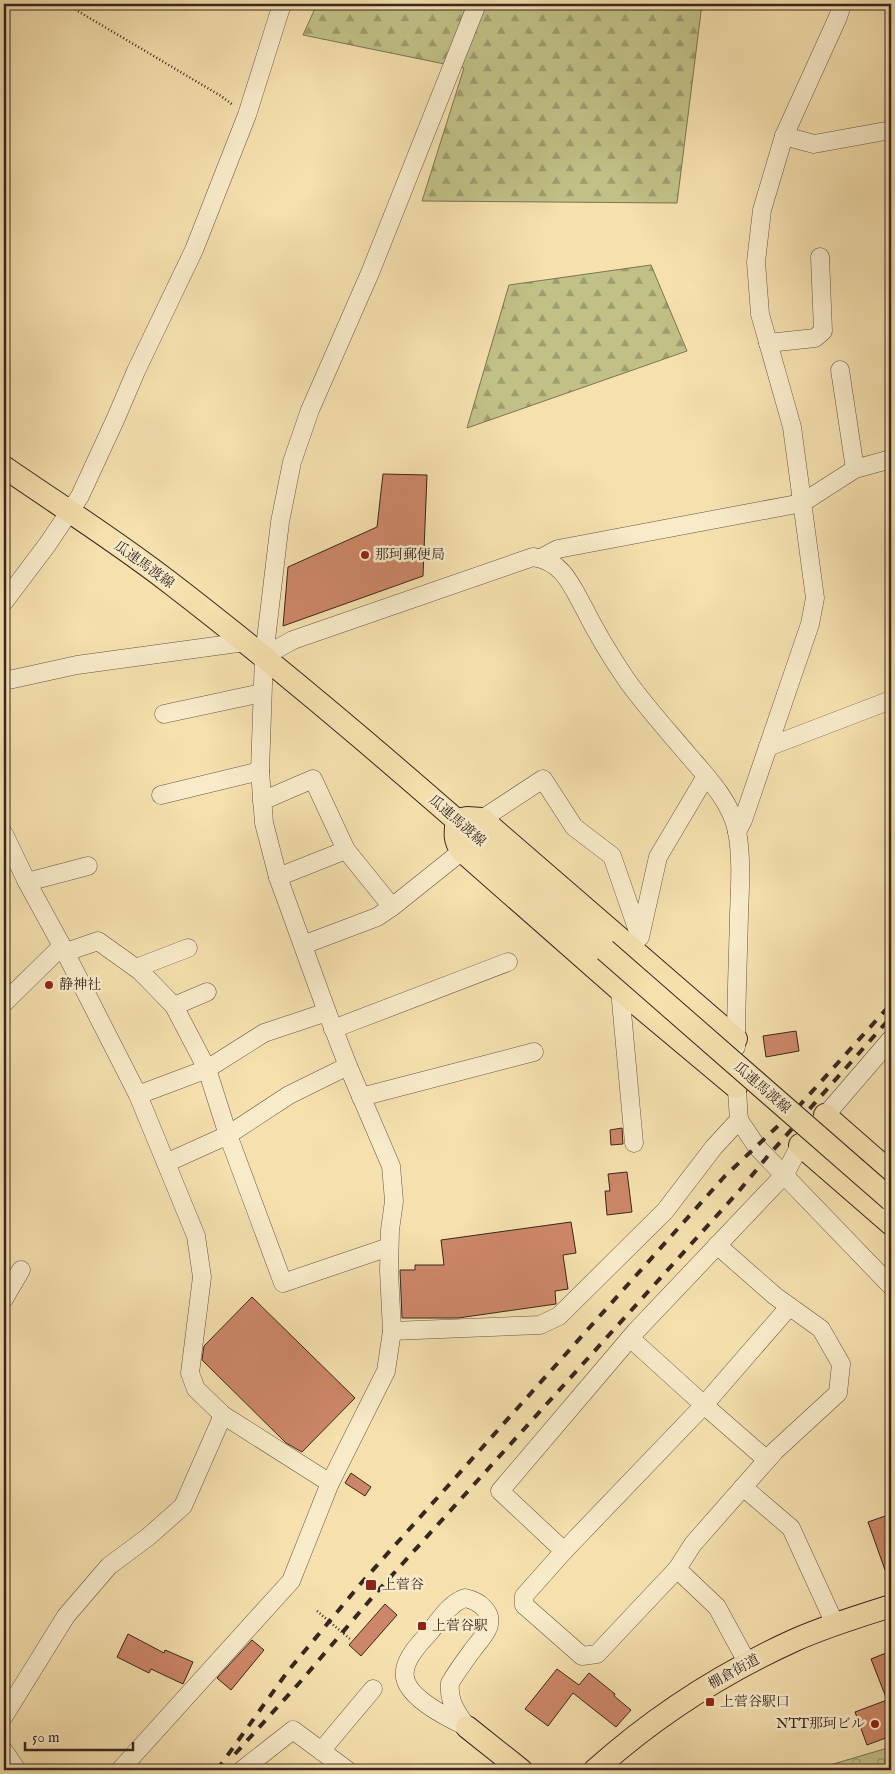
<svg xmlns="http://www.w3.org/2000/svg" width="895" height="1774" viewBox="0 0 895 1774" font-family="'IM FELL English','Noto Serif JP',serif">
<defs>
<pattern id="forest-firs" width="22" height="20" patternUnits="userSpaceOnUse" patternTransform="scale(1.25)"><rect width="22" height="20" fill="#c1c187"/><path d="M5 1l3.5 6h-7zM16 11l3.5 6h-7z" fill="#9e9d6e"/></pattern>
<pattern id="park-crowns" width="20" height="18" patternUnits="userSpaceOnUse" patternTransform="scale(1.25)"><rect width="20" height="18" fill="#c1c187"/><path d="M2 6a3 3 0 1 1 6 0M12 15a3 3 0 1 1 6 0" fill="none" stroke="#9e9d6e"/></pattern>
</defs>
<rect width="100%" height="100%" fill="#f5e0ae"/>
<filter id="stains"><feTurbulence type="fractalNoise" baseFrequency=".004" numOctaves="4"/><feColorMatrix values="0 0 0 0 .2 0 0 0 0 .09 0 0 0 0 .02 0 0 0 .5 -.17"/></filter>
<radialGradient id="worn" r=".72"><stop offset=".6" stop-color="#630" stop-opacity="0"/><stop offset="1" stop-color="#630" stop-opacity=".3"/></radialGradient>
<g fill="url(#forest-firs)" stroke="#7c7454">
<polygon points="317,4 702,4 677,203 422,201 464,68 303,35"/>
<polygon points="651,265 687,351 467,428 509,285"/>
</g>
<polygon fill="url(#park-crowns)" stroke="#7c7454" points="891,1747 891,1770 813,1770"/>
<g fill="#cd8768" stroke="#382720">
<polygon points="383,474 427,475 423,576 283,626 288,567 377,527"/>
<polygon points="796,1031 799,1051 766,1057 763,1036"/>
<polygon points="622,1128 623,1144 611,1145 610,1130"/>
<polygon points="627,1172 632,1212 607,1215 605,1191 610,1191 608,1174"/>
<polygon points="571,1222 576,1253 563,1255 568,1289 555,1291 556,1304 458,1318 402,1318 400,1270 415,1270 415,1265 444,1265 441,1240"/>
<polygon points="252,1297 355,1398 302,1452 286,1443 202,1360 204,1346"/>
<polygon points="351,1473 371,1487 365,1496 345,1483"/>
<polygon points="891,1514 891,1584 890,1584 868,1522"/>
<polygon points="385,1604 397,1615 361,1656 349,1645"/>
<polygon points="128,1634 164,1653 165,1650 193,1662 183,1684 151,1669 149,1673 117,1657"/>
<polygon points="252,1640 264,1650 231,1690 217,1678"/>
<polygon points="891,1651 891,1736 867,1745 855,1712 887,1700 871,1659"/>
<polygon points="557,1669 579,1685 589,1673 615,1694 614,1696 631,1710 616,1727 573,1693 548,1726 525,1709"/>
</g>
<g fill="none" stroke-linecap="round" stroke-linejoin="round">
<g stroke="#675544" stroke-width="19">
<g id="minor">
<polyline points="784,136 814,144 891,130"/>
<polyline points="768,343 815,338 823,331 820,257"/>
<polyline points="840,370 855,469"/>
<polyline points="541,558 558,549 802,503 855,469 891,459"/>
<polyline points="4,602 47,545 80,496 116,418 136,371 194,250 247,115 282,4"/>
<path d="M264,656L293,640L533,557C562,561 571,584 584,608C596,632 611,657 626,679C645,706 668,731 689,756C708,778 731,802 737,831C742,858 740,887 739,915C738,959 736,1003 736,1047"/>
<polyline points="4,681 77,665 245,642"/>
<polyline points="164,714 262,693"/>
<polyline points="768,747 891,700"/>
<polyline points="161,795 260,771"/>
<polyline points="262,801 313,779 346,850 278,877"/>
<polyline points="482,819 543,779 574,827 612,856 640,937 658,857 706,776"/>
<polyline points="737,832 743,820 810,624 815,598 792,427 760,314 756,262 762,210 784,136 838,17 842,4"/>
<polyline points="4,834 27,882 62,946 138,1095 196,1236 202,1277 190,1373 196,1389 223,1415 330,1483"/>
<polyline points="346,850 392,907"/>
<polyline points="27,882 88,866"/>
<polyline points="303,945 377,917 392,907 462,851"/>
<polyline points="66,952 98,941 140,971 174,1006 207,1069 138,1095"/>
<polyline points="136,968 188,948"/>
<polyline points="620,990 634,1143"/>
<polyline points="4,1003 62,946"/>
<polyline points="174,1006 207,992"/>
<polyline points="327,1012 264,1033 207,1069 228,1135 283,1283 389,1247"/>
<polyline points="333,1029 508,962"/>
<polyline points="736,1076 739,1120 757,1147 891,1286"/>
<polyline points="361,1097 534,1052"/>
<polyline points="166,1163 228,1135 289,1095 348,1066"/>
<polyline points="4,1299 21,1270"/>
<polyline points="392,1331 540,1325 559,1316 665,1211 714,1147 739,1120"/>
<polyline points="630,1338 704,1405 789,1307"/>
<polyline points="743,1487 791,1528 835,1624"/>
<polyline points="564,1551 704,1405 767,1460"/>
<polyline points="677,1569 693,1544 775,1451 838,1393 841,1364 821,1329 775,1296 717,1245"/>
<path d="M465,1598C479,1601 494,1612 488,1628C485,1635 479,1642 474,1648C466,1659 457,1671 450,1683C448,1701 457,1713 467,1727C448,1718 400,1695 405,1670C407,1656 421,1642 430,1632C440,1619 450,1603 465,1598Z"/>
<polyline points="748,1664 717,1607 677,1569 597,1654 582,1656 524,1605 524,1596 564,1551 500,1491 636,1331 785,1174 800,1145 891,1039"/>
<polyline points="4,1716 66,1616 109,1566 148,1537 183,1506 223,1415"/>
<polyline points="4,1751 17,1770"/>
<polyline points="321,1751 373,1689"/>
<polyline points="120,1770 291,1581 330,1483 386,1371 392,1331 389,1271 390,1230 394,1201 391,1166 348,1066 327,1012 278,877 264,823 260,771 264,656 280,522 292,462 310,410 370,273 477,4"/>
<polyline points="242,1770 293,1730 347,1770"/>
</g>
</g>
<g stroke="#382720" stroke-width="24">
<g id="major">
<path d="M4,467C59,505 116,541 169,582C320,698 462,825 605,950"/>
<path d="M457,820C455,833 454,841 462,851L620,990L736,1087"/>
<polyline points="457,820 467,818 482,819 736,1039"/>
<polyline points="825,1115 891,1173"/>
<polyline points="800,1145 891,1224"/>
<polyline points="467,1727 521,1770"/>
<path d="M595,1770C654,1717 722,1673 795,1640C826,1626 859,1616 891,1606"/>
</g>
</g>
<g stroke="#382720" stroke-width="2.5" stroke-dasharray="1 2.5" stroke-linecap="butt">
<polyline points="66,4 221,96 233,105"/>
<polyline points="317,1611 350,1639"/>
</g>
<use href="#minor" stroke="#f8ebca" stroke-width="18"/>
<use href="#major" stroke="#f5e0ae" stroke-width="22"/>
<g stroke="#382720" stroke-width="4" stroke-dasharray="9 9" stroke-linecap="butt">
<polyline points="235,1754 301,1681 376,1593 739,1191 767,1157 891,1017"/>
<polyline points="217,1770 288,1671 363,1581 724,1177 799,1106 891,1004"/>
</g>
<g stroke="#382720" stroke-width="24" stroke-linecap="butt">
<polyline id="major-bridge" points="605,950 891,1200"/>
</g>
<use href="#major-bridge" stroke="#f5e0ae" stroke-width="22"/>
</g>
<g fill="#8f2418" stroke="#f8ebca" stroke-width="2">
<circle cx="365" cy="555" r="5"/>
<circle cx="49" cy="985" r="5"/>
<rect x="365" y="1579" width="12" height="12" rx="2.5"/>
<rect x="417" y="1621" width="10" height="10" rx="2.5"/>
<rect x="705" y="1697" width="10" height="10" rx="2.5"/>
<circle cx="875" cy="1724" r="5"/>
</g>
<g text-anchor="middle" dominant-baseline="central" stroke-width="5" stroke-linejoin="round" paint-order="stroke">
<g font-size="14" fill="#382720" stroke="#f8ebca" text-anchor="start">
<text x="375" y="555">那珂郵便局</text>
<text x="59" y="985">静神社</text>
<text x="382" y="1585">上菅谷</text>
<text x="432" y="1626">上菅谷駅</text>
<text x="720" y="1702">上菅谷駅口</text>
<text x="865" y="1724" text-anchor="end">NTT那珂ビル</text>
</g>
<g font-size="14" fill="#382720" stroke="#f8ebca">
<text transform="translate(144 565) rotate(36)">瓜連馬渡線</text>
<text transform="translate(457 821) rotate(41)">瓜連馬渡線</text>
<text transform="translate(762 1088) rotate(41)">瓜連馬渡線</text>
<text transform="translate(734 1672) rotate(-29)">棚倉街道</text>
</g>
</g>
<rect width="895" height="1774" fill="none" stroke="#f5e0ae" stroke-width="20"/>
<rect x="5" y="5" width="885" height="1764" fill="none" stroke="#382720" stroke-width="2.5"/>
<rect x="10" y="10" width="875" height="1754" fill="none" stroke="#382720"/>
<path d="M25 1742v8h108v-8" fill="none" stroke="#382720" stroke-width="2.5"/>
<text x="32" y="1742" font-size="15" fill="#382720" stroke="#f8ebca" stroke-width="4" paint-order="stroke">50 m</text>
<rect width="100%" height="100%" filter="url(#stains)"/>
<rect width="100%" height="100%" fill="url(#worn)"/>
</svg>
